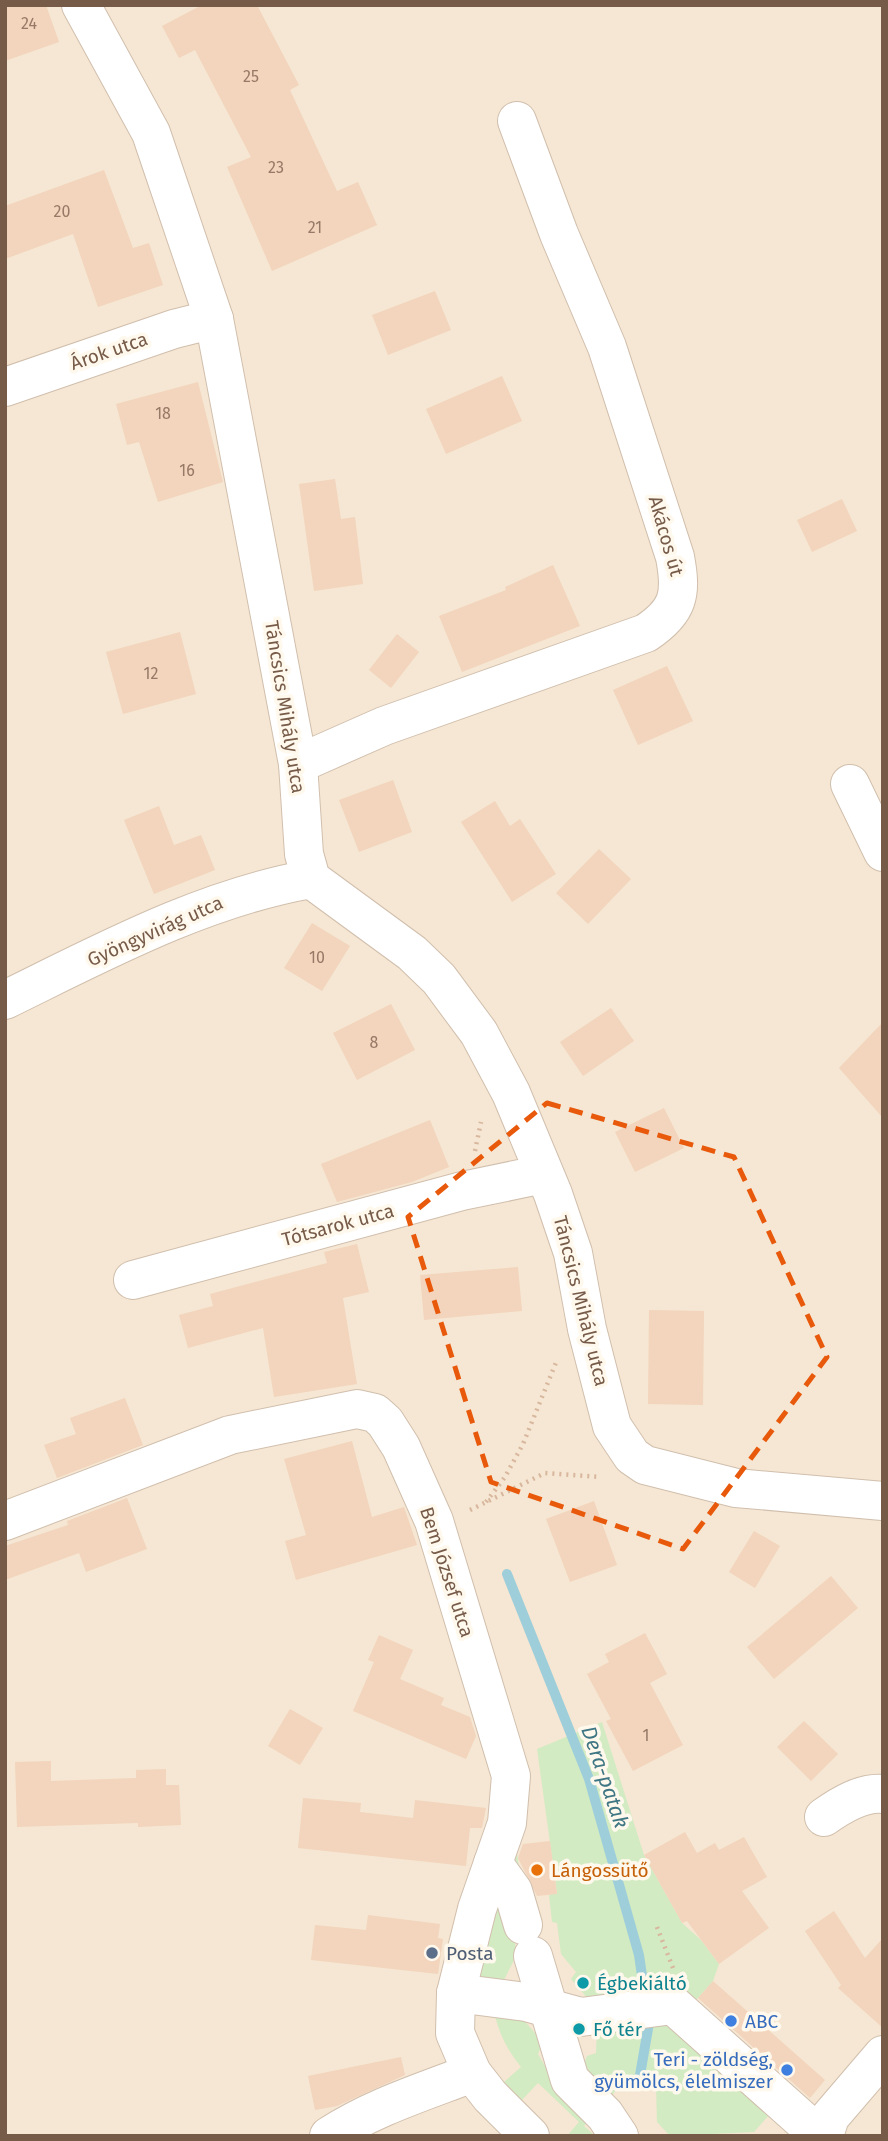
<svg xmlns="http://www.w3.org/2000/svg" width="888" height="2141" viewBox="0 0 888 2141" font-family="'Fira Sans',sans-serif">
<rect width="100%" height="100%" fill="#fdf5e5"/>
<rect fill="#f5e7d3" x="5" y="5" width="878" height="2131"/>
<g fill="#d2ebc3">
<polygon points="602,1722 644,1855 682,1923 701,1940 719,1964 713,1981 689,2008 596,2008 571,1979 576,1972 561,1954 557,1923 552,1922 549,1895 557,1893 537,1749"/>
<polygon points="516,1845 523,1898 514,1927 516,1956 501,1986 470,1984"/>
<path d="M493,2007L513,2008L543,2042L538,2054L556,2085L591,2118L584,2126L595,2136H567L579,2122L538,2083L522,2100L504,2082L521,2067C505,2047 498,2031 493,2007Z"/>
<polygon points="662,2010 777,2106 754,2132 670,2136 657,2122 656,2086 622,2083 606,2102 579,2078 587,2056 596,2053 597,2023"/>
</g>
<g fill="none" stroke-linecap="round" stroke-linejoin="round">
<polyline stroke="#9eceda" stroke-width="10" points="507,1574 589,1779 639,1955 649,2023 639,2081"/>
</g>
<g fill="#f3d4bc">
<polygon points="5,5 46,5 59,42 5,61"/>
<polygon points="202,5 257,5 299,85 290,90 337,191 358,182 377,225 272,271 227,167 251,157 195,50 179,58 162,26"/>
<polygon points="104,170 133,248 149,243 163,285 98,307 73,234 5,259 5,206"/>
<polygon points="435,291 451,330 388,355 372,315"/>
<polygon points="502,376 522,421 446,454 426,409"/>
<polygon points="198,382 223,482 158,502 139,442 127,445 116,404"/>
<polygon points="335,479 341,519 355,517 363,584 314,591 299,484"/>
<polygon points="842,499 857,531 812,552 797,520"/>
<polygon points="553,565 580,626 462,672 439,616 506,590 505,587"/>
<polygon points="180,632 196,694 123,714 106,652"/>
<polygon points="397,634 419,652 391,688 369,670"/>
<polygon points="667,666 693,721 638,745 613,690"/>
<polygon points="393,780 412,832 359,852 339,800"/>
<polygon points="495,801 510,826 520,819 556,874 512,902 461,822"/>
<polygon points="159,806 174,845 201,835 215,870 154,894 124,820"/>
<polygon points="599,849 631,879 588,924 556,893"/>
<polygon points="312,923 350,946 322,991 284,968"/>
<polygon points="391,1004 415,1050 357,1080 333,1033"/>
<polygon points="611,1008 634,1041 583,1076 560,1042"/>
<polygon points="883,1022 883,1118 839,1068"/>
<polygon points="664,1108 684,1148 635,1172 615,1132"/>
<polygon points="430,1120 449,1167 412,1182 337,1202 321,1164"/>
<polygon points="357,1244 369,1292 343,1298 357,1384 274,1397 263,1328 188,1348 179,1315 213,1306 210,1294 327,1263 324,1252"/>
<polygon points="518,1267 522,1311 424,1320 420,1275"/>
<polygon points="649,1310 704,1311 703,1405 648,1404"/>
<polygon points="125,1398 143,1445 57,1478 44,1445 76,1434 70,1418"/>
<polygon points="352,1441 372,1517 404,1507 417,1545 296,1580 285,1541 306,1535 284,1459"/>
<polygon points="127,1498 147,1549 86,1572 79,1553 5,1580 5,1546 68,1525 67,1521"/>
<polygon points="594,1501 617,1565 570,1582 546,1519"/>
<polygon points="754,1531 780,1546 755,1588 729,1572"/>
<polygon points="831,1576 858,1608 774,1679 747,1647"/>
<polygon points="645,1633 667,1674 650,1683 683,1745 633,1771 606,1721 611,1719 587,1674 609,1662 605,1654"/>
<polygon points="379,1635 413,1650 400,1679 444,1698 441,1705 470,1717 476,1736 466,1759 353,1711 374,1662 368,1660"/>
<polygon points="290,1709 323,1728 300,1765 268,1746"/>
<polygon points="804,1721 838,1754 811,1781 777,1747"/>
<polygon points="51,1761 51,1781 136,1778 136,1770 166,1769 166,1785 179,1785 181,1825 138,1827 138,1823 17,1827 15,1762"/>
<polygon points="303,1798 361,1803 360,1812 413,1818 415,1800 486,1808 482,1828 470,1828 466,1866 298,1848"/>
<polygon points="685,1832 697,1853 715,1843 719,1850 744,1837 767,1877 742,1891 769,1928 719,1964 687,1921 682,1923 644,1855"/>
<polygon points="550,1841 557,1894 537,1896 518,1858 523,1844"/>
<polygon points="834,1911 865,1958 883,1938 883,2028 838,1988 841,1985 805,1931"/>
<polygon points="368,1915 440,1924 438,1938 443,1939 438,1974 311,1960 315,1925 366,1930"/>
<polygon points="713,1981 825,2080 810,2098 698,1998"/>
<polygon points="401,2057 405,2075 337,2106 315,2110 308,2076"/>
</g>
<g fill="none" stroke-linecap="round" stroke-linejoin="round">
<g stroke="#d1bfad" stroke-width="40">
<g id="minor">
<polyline points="81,5 151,133 214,319 298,764 304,854 311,879 412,953 439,979 479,1033 511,1093 553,1194 573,1253 587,1329 612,1426 632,1456 645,1465 736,1488 883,1501"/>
<polyline points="5,387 174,329 214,319"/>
<path d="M298,764L384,726L646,633C679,611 682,594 675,557L607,347L559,234L517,121"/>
<polyline points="850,784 883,852"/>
<path d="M5,1000C103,952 203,898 311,879"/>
<polyline points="133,1280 462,1191 544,1174"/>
<polyline points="5,1521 230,1435 357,1409 375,1413 385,1422 401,1447 434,1521 511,1776 507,1823 477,1909 456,1993 455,2033 472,2073 490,2096 530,2136"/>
<path d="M824,1817C841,1805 862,1792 883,1794"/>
<polyline points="493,1863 513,1891 523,1925"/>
<polyline points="533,1956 570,2080 605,2115 619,2136"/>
<polyline points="456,1993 526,2002 581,2017 673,2005 820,2136"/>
<path d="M329,2136C374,2107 423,2092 472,2073"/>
<polyline points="824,2136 830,2117 883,2055"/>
</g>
</g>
<g stroke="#d8b79e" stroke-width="4.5" stroke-dasharray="2 5" stroke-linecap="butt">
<polyline points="475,1151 481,1122"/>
<polyline points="486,1502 505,1477 523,1444 557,1360"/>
<polyline points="470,1510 545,1473 600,1477"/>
<polyline points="657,1927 673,1968"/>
</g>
<use href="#minor" stroke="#fff" stroke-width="38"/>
</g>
<path fill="none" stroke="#e8590c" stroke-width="5" stroke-dasharray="14 9" stroke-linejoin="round" d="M547,1103L734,1157L827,1357L683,1549L491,1482L408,1217Z"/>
<circle fill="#e8710a" stroke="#fff8ec" stroke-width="2.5" cx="537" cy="1870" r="7"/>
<circle fill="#5c6f8a" stroke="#fff8ec" stroke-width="2.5" cx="432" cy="1953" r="7"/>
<g fill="#0f9aa8" stroke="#fff8ec" stroke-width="2.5">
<circle cx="583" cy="1983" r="7"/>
<circle cx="579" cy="2029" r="7"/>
</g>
<g fill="#3f7fe0" stroke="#fff8ec" stroke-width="2.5">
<circle cx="731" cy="2021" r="7"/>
<circle cx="787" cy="2070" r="7"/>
</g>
<g text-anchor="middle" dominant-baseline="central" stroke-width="7" stroke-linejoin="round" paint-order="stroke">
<g font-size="16" fill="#967966">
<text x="29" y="23">24</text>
<text x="251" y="76">25</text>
<text x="276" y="167">23</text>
<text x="62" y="211">20</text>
<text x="315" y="227">21</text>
<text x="163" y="413">18</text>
<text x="187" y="470">16</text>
<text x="151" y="673">12</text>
<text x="317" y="957">10</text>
<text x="374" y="1042">8</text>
<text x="646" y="1735">1</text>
</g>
<g font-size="19" fill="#775b49" stroke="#fff8ec">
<text transform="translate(109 351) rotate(-19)">Árok utca</text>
<text transform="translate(666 536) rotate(74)">Akácos út</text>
<text transform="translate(285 707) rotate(81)">Táncsics Mihály utca</text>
<text transform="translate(155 931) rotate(-24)">Gyöngyvirág utca</text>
<text transform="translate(338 1225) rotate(-15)">Tótsarok utca</text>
<text transform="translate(581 1301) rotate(76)">Táncsics Mihály utca</text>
<text transform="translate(447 1572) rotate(72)">Bem József utca</text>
</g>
<g font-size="19" fill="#c56008" stroke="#fff8ec" text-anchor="start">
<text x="551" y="1870">Lángossütő</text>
</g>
<g font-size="19" fill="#4e5e75" stroke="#fff8ec" text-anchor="start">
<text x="446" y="1953">Posta</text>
</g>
<g font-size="19" fill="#0d838f" stroke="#fff8ec" text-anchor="start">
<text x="597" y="1983">Égbekiáltó</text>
<text x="593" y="2029">Fő tér</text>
</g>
<g font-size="19" fill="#366cbe" stroke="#fff8ec" text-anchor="start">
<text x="745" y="2021">ABC</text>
<text x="773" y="2059" text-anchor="end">Teri - zöldség,<tspan x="773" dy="22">gyümölcs, élelmiszer</tspan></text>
</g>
<g font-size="21" font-style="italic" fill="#3f7684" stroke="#fff8ec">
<text transform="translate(605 1777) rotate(71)">Dera-patak</text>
</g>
</g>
<rect width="888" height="2141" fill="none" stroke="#775b49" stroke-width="14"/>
</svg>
